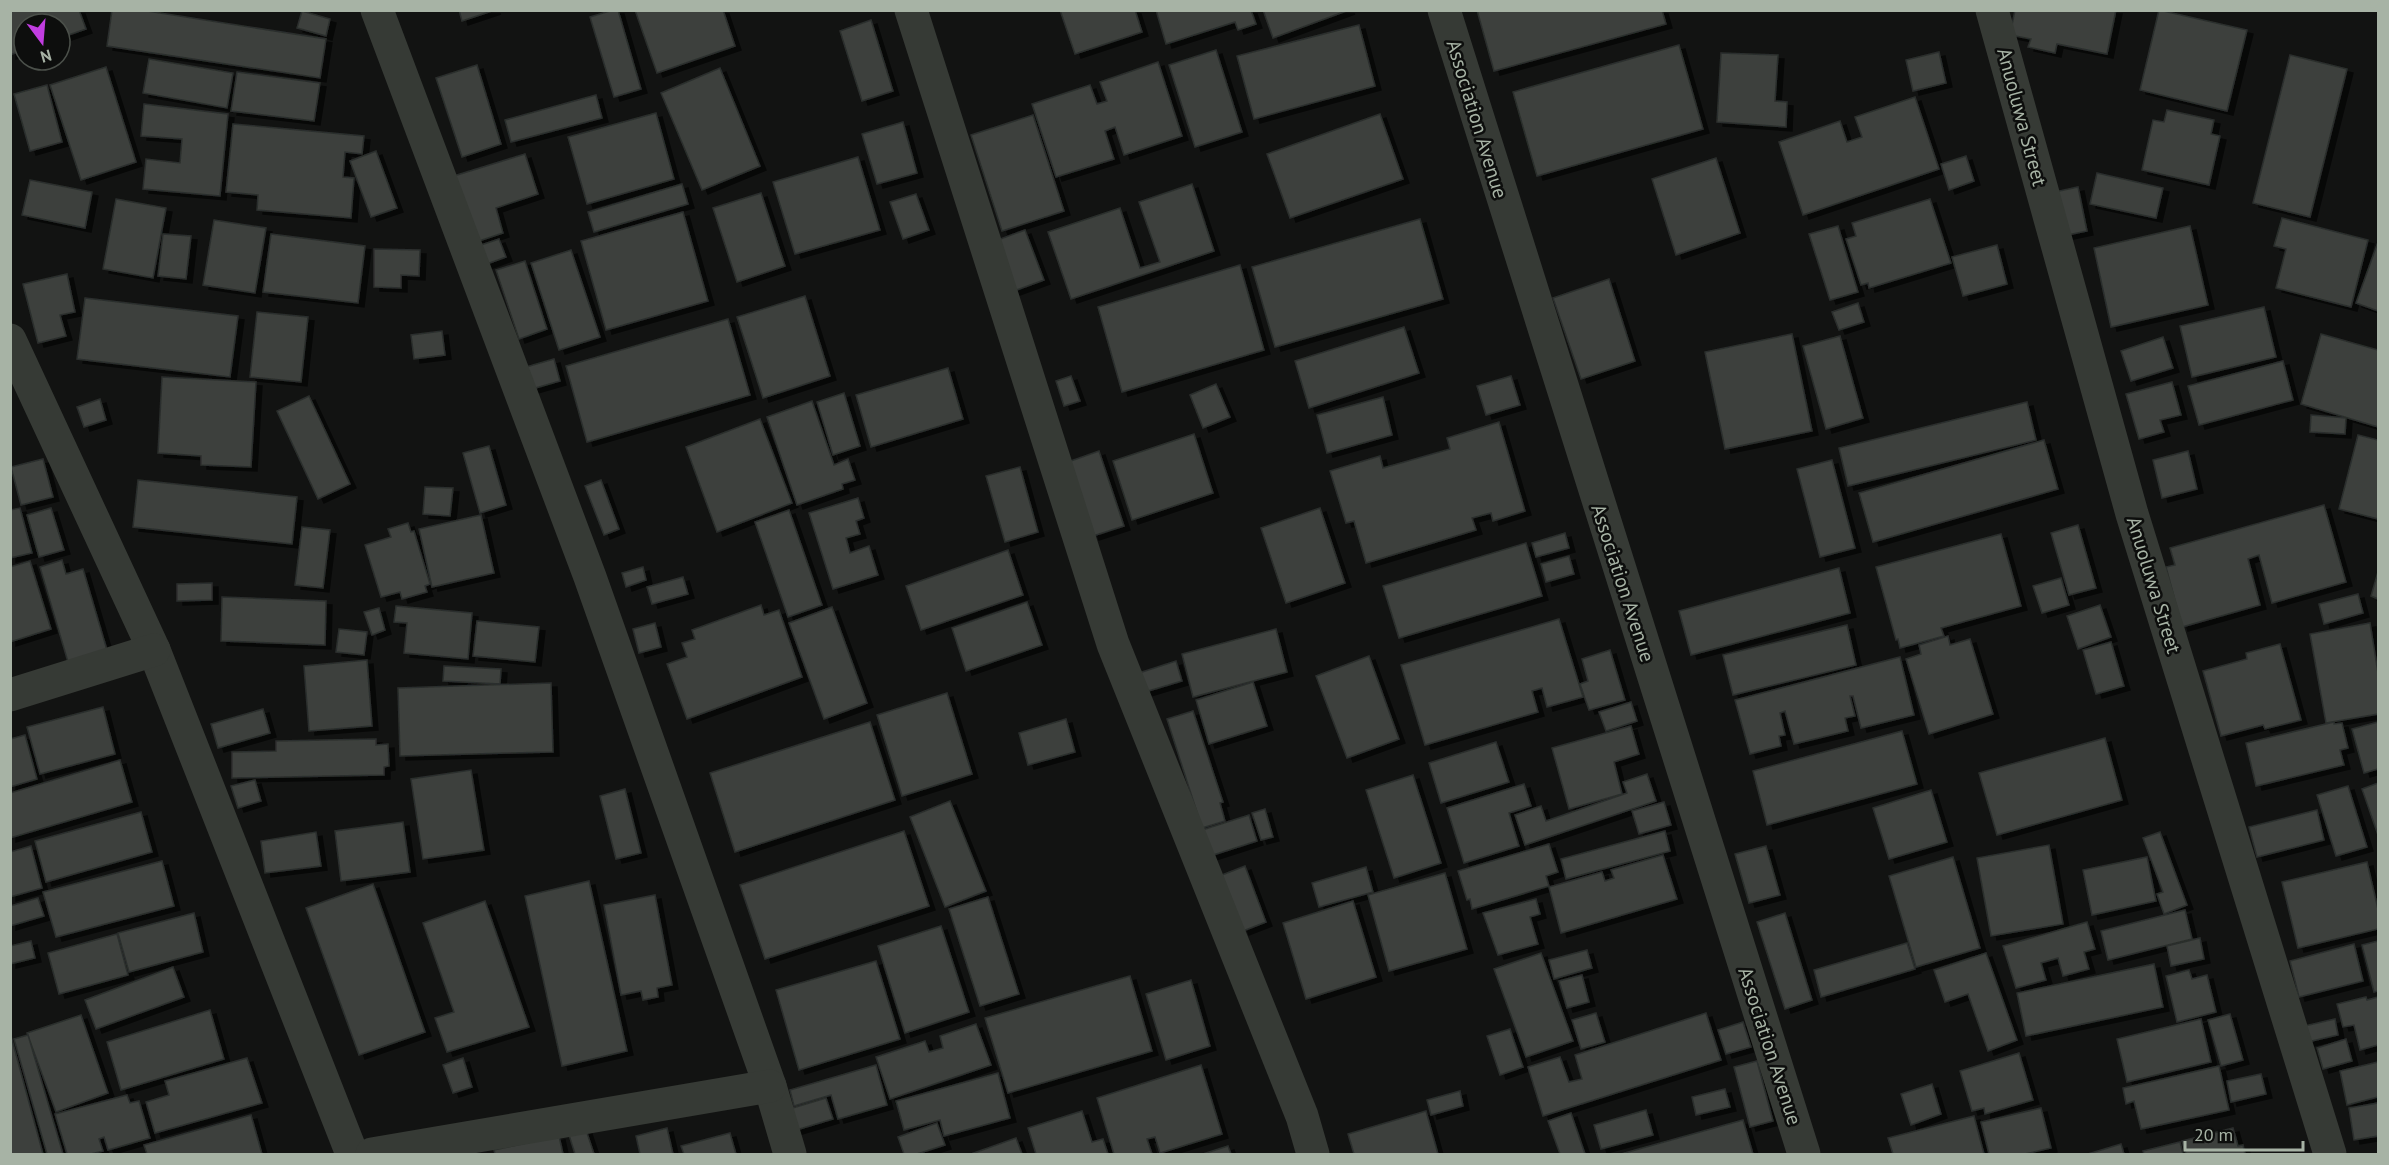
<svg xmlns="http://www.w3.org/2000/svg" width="2389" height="1165" viewBox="0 0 2389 1165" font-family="'PT Sans',sans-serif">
<defs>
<filter id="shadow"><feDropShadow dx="6" dy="4" stdDeviation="0" flood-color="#0009"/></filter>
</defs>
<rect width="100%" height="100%" fill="#121312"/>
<g fill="#3c403c" stroke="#2c2f2d" stroke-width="1.5" filter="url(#shadow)">
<polygon points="10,10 79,10 86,29 60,38 60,24 24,24 24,50 10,55"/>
<polygon points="112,10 141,10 326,39 320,78 107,46"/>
<polygon points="459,10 495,10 462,21"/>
<polygon points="613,10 618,10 641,89 614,97 590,17"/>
<polygon points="635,10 723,10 735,46 657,73"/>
<polygon points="1060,10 1135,10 1142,32 1075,54"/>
<polygon points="1156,10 1251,10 1256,24 1238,30 1235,22 1166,44"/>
<polygon points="1263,10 1349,10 1273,38"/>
<polygon points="1477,10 1662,10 1666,24 1494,71"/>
<polygon points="2015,10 2116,10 2107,54 2057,44 2055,53 2028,47 2031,39 2010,35"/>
<polygon points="2159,10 2247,30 2227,111 2140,90"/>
<polygon points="302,11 330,19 326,36 297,28"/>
<polygon points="871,20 893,91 862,101 840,31"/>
<polygon points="1359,25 1375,86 1254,119 1237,56"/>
<polygon points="1679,45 1703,129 1537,176 1513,92"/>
<polygon points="1216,50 1242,132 1195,147 1169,65"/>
<polygon points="1939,52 1946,83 1913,91 1906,60"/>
<polygon points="1721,53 1778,55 1775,101 1787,102 1786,127 1717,122"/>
<polygon points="2290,55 2347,69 2310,217 2253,203"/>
<polygon points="149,59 233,73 227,108 143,93"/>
<polygon points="1158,62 1182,136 1124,155 1115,127 1105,131 1114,159 1056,177 1032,104 1090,85 1097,104 1107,101 1100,82"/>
<polygon points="477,65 501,144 462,157 436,78"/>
<polygon points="106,67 136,162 81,180 50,85"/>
<polygon points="720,68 760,166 702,190 661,93"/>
<polygon points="237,72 320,83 314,121 231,111"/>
<polygon points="47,85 62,142 30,151 14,94"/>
<polygon points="596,95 602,118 511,142 505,120"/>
<polygon points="1915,97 1939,169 1803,215 1779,142 1840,121 1847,142 1862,137 1855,117"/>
<polygon points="144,104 228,114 220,196 143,189 146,159 180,163 182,139 141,136"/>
<polygon points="2167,110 2214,120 2211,134 2220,136 2209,185 2142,170 2153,120 2164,122"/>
<polygon points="656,113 674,179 587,204 568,137"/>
<polygon points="1380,114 1403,179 1290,218 1267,154"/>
<polygon points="1033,115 1064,211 1002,231 971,135"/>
<polygon points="903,122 917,173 877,184 862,134"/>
<polygon points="233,124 364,136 362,154 345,152 343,177 354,178 351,218 257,210 258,195 226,192"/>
<polygon points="376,151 397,208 371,217 350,161"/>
<polygon points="525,154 538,194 496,208 503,233 473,243 444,179"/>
<polygon points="1966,156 1974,181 1949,190 1941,164"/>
<polygon points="858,157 880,230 795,254 773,182"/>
<polygon points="1716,158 1740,233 1676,255 1652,179"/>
<polygon points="2097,173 2163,188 2156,218 2090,204"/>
<polygon points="30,180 92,192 85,228 22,215"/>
<polygon points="682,184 688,204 594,232 588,212"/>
<polygon points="1192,184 1214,251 1071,299 1048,232 1120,208 1140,268 1160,262 1139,202"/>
<polygon points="2078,187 2087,231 2058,237 2050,193"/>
<polygon points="761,193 785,266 737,282 713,208"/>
<polygon points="916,194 929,230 903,239 890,202"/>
<polygon points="116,199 166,208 153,278 103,269"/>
<polygon points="1930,199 1951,263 1869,288 1868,283 1861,285 1846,239 1856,236 1852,223"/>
<polygon points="683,212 708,301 606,330 581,241"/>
<polygon points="2282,218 2368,240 2351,307 2276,288 2286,249 2274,246"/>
<polygon points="1420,219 1443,299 1275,347 1252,267"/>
<polygon points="214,220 266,228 255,293 203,285"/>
<polygon points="1838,226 1858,292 1830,300 1809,234"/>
<polygon points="2190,226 2208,305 2111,327 2094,248"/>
<polygon points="1025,230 1044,280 1014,291 995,241"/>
<polygon points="163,234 191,236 186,279 158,276"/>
<polygon points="271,234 365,246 358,303 263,292"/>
<polygon points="499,239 506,257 476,268 469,249"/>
<polygon points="2378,242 2378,311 2356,303"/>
<polygon points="1997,245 2007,284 1963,296 1952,257"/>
<polygon points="374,249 420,250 419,276 401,275 401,288 374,287"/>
<polygon points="571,250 600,337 559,350 531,263"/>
<polygon points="525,261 547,329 519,339 496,270"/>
<polygon points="1240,265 1264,350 1122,392 1098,307"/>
<polygon points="67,274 75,312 60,315 66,336 38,343 23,284"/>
<polygon points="1609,279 1635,361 1581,379 1553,298"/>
<polygon points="805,296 830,376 763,398 737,317"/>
<polygon points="85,298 238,316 230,377 77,359"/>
<polygon points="1858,303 1864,322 1839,330 1832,312"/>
<polygon points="2264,307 2276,357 2192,377 2180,326"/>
<polygon points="257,312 308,317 301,382 250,377"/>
<polygon points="728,319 750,395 587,442 566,366"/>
<polygon points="1404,327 1419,373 1309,408 1295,361"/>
<polygon points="442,331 445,355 414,359 411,335"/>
<polygon points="1792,334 1812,431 1725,449 1705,352"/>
<polygon points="2321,334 2378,350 2378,427 2301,404"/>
<polygon points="1840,336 1863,418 1826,429 1803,346"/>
<polygon points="2163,337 2173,368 2131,381 2121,351"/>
<polygon points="554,359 560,381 532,389 526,367"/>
<polygon points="2283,361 2293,400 2199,425 2188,386"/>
<polygon points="948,368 963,419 871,447 856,395"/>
<polygon points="1071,376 1080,401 1064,406 1056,381"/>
<polygon points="1511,376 1520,405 1486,415 1477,386"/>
<polygon points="162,377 256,382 251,467 201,465 201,456 158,453"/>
<polygon points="2172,382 2181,415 2160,420 2164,432 2139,439 2126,394"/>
<polygon points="1216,384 1230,417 1203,428 1190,395"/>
<polygon points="844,393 860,446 833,455 817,402"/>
<polygon points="309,396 350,484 318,499 277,411"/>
<polygon points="1383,397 1392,435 1327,453 1317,415"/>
<polygon points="100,399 106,420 84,427 77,407"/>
<polygon points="812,401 834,465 848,459 855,480 842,484 843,489 797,505 767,417"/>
<polygon points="2027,402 2036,440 1848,486 1839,448"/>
<polygon points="2311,415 2346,418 2345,434 2310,432"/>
<polygon points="760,419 792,503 717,532 686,447"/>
<polygon points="1499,422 1525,511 1493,521 1491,513 1472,518 1476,530 1366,563 1354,521 1346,523 1330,471 1380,456 1383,468 1450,449 1447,438"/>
<polygon points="1194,434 1213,493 1132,520 1113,461"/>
<polygon points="2358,435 2378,440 2378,519 2339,509"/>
<polygon points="2044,440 2058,489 1873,542 1859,493"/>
<polygon points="489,446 506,505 480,513 463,453"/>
<polygon points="1099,451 1124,526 1093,536 1068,462"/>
<polygon points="2188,451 2197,489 2162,498 2153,460"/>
<polygon points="43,459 53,497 21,505 11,467"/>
<polygon points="1832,460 1855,548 1820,557 1797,469"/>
<polygon points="1020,467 1038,532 1005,542 986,476"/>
<polygon points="138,480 297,497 292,544 133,527"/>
<polygon points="601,480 619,529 604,535 585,486"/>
<polygon points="425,487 453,488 450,516 423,514"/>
<polygon points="858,498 864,518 856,521 860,534 846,538 850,553 869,546 878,575 833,589 809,513"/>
<polygon points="2324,505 2346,582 2272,603 2259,555 2248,559 2260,605 2182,627 2166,567 2175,565 2170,548"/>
<polygon points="20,508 32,553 10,558 10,510"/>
<polygon points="51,508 64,550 39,557 27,515"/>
<polygon points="1320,508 1345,583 1286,603 1261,528"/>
<polygon points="789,510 822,605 788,617 755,522"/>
<polygon points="481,515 494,573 432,587 419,529"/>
<polygon points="408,523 411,532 414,531 430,584 425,586 427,592 402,599 400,592 381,597 365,545 391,537 388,529"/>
<polygon points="2078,525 2096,588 2069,595 2051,533"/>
<polygon points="302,527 330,530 323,588 295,585"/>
<polygon points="1565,533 1569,548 1536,557 1532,543"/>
<polygon points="2001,534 2021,606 1941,628 1944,636 1900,648 1898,639 1896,640 1876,567"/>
<polygon points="1526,543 1542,596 1399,638 1383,586"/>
<polygon points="1008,550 1023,595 921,630 906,586"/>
<polygon points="1569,556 1574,574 1546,582 1541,564"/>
<polygon points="62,560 66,574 83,569 107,650 68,662 40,567"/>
<polygon points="30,561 51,629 10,642 10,567"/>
<polygon points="643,567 646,580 626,587 622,573"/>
<polygon points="1839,568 1850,613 1691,655 1679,611"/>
<polygon points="2378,572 2378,599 2371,596"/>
<polygon points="683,577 688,594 652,604 647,587"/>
<polygon points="2061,578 2069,605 2042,613 2033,586"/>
<polygon points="212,583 212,600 177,601 177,584"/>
<polygon points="2358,594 2363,613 2324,624 2319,604"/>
<polygon points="222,597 326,601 325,645 221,641"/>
<polygon points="1027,602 1042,645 966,671 952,628"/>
<polygon points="761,605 764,615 779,610 802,677 687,719 667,664 687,657 682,643 695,639 692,630"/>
<polygon points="2100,605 2111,637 2078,649 2067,616"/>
<polygon points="396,606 472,613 468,659 404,653 407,623 394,622"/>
<polygon points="832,607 867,703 824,719 789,623"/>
<polygon points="379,608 385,630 372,635 364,612"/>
<polygon points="1559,619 1583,697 1547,707 1542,688 1532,691 1538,712 1425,745 1401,665"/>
<polygon points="477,621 539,627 535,662 473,656"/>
<polygon points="655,623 661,647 639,653 633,629"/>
<polygon points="2370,623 2378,673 2378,714 2326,723 2310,634"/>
<polygon points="1847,625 1856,665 1733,695 1723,655"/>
<polygon points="339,629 367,632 364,655 336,652"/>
<polygon points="1276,629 1287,672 1193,697 1182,654"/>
<polygon points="1948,636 1950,645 1970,639 1993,714 1929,734 1906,659 1921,654 1919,645"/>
<polygon points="2111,642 2124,686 2096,694 2083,650"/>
<polygon points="2280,644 2301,720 2265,729 2263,725 2221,736 2203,671 2247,659 2246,653"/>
<polygon points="1610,650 1625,700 1589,710 1580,684 1588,681 1582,659"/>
<polygon points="1369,656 1399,739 1347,758 1316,676"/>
<polygon points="1900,657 1914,715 1861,728 1853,696 1850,696 1855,716 1845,718 1848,731 1794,744 1785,711 1780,713 1785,735 1779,736 1781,746 1750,754 1735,700"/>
<polygon points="367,660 372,726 309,731 304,666"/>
<polygon points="1176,661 1182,681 1145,692 1139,673"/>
<polygon points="444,666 501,669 500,684 443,681"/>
<polygon points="1253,682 1267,726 1209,744 1196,700"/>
<polygon points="551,683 553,752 400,756 398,688"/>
<polygon points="947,693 972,774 902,796 877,715"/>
<polygon points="1631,702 1637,721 1606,731 1599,712"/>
<polygon points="103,707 115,754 40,774 27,727"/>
<polygon points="263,709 270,733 218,748 211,724"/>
<polygon points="1193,711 1223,802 1220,803 1225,821 1202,828 1167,719"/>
<polygon points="1066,719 1075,752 1028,765 1019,733"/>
<polygon points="870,722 895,800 735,852 710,773"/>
<polygon points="2334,722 2334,724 2342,723 2348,748 2340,750 2344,765 2256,786 2246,743"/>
<polygon points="2378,722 2378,769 2364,773 2352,729"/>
<polygon points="1631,726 1639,754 1614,762 1622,794 1569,809 1552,748"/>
<polygon points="1902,731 1917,784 1767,825 1753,771"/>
<polygon points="25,735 37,779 10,787 10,739"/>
<polygon points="2105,738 2122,800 1997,835 1979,773"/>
<polygon points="376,739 376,745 388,744 389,766 384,767 384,775 232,778 232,752 276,751 276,741"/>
<polygon points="1496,742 1509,782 1441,803 1429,763"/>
<polygon points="120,760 132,802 10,838 10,793"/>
<polygon points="471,770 484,850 423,859 411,779"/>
<polygon points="1647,774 1656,801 1525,845 1515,815 1541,806 1546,821 1627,793 1623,782"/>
<polygon points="1413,775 1441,863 1394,878 1366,790"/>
<polygon points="255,780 261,801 238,808 231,786"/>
<polygon points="2378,783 2378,835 2362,789"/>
<polygon points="1524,784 1531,806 1509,813 1519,846 1464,863 1447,808"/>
<polygon points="2348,786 2367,847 2336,856 2317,795"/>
<polygon points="625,789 641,853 616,859 600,796"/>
<polygon points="1931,790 1947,842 1889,859 1873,808"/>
<polygon points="950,801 986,891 945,907 910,817"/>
<polygon points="1664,802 1671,825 1639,834 1632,811"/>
<polygon points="1265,809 1273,837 1261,840 1252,813"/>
<polygon points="2317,810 2324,840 2257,857 2249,827"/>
<polygon points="141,812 152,852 46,882 35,841"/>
<polygon points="1249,815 1257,841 1207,857 1199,831"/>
<polygon points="403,822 410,872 341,881 335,831"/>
<polygon points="904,831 929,906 765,959 740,885"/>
<polygon points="1665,831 1670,851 1566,879 1561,859"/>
<polygon points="316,832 321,866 265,873 261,841"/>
<polygon points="2160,832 2187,905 2164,914 2157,894 2163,892 2143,838"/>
<polygon points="1549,844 1558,872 1546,876 1549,886 1472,909 1470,899 1467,900 1458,871"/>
<polygon points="2049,845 2063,924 1991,936 1977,858"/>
<polygon points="31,846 42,888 10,897 10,852"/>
<polygon points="1766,846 1780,895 1749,903 1735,854"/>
<polygon points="1663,855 1677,899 1561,933 1549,887 1602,872 1605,881 1614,878 1611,870"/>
<polygon points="1953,857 1980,948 1916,967 1889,876"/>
<polygon points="2147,857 2156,901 2092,915 2083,870"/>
<polygon points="162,861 174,906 56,937 43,892"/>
<polygon points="2367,862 2378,909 2378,929 2298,948 2282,882"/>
<polygon points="1245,866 1266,922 1243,931 1222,875"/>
<polygon points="1366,867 1373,892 1319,907 1312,883"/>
<polygon points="1445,873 1467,949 1389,971 1368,895"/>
<polygon points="589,881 627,1051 562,1066 525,896"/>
<polygon points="373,884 425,1032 359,1055 306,908"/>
<polygon points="655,895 672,985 657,988 658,997 643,1000 641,991 621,995 604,905"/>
<polygon points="988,897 1019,994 980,1006 949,909"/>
<polygon points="38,898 44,916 10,926 10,906"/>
<polygon points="1536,899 1540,914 1530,917 1538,944 1498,955 1483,913"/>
<polygon points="485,901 529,1027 447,1052 435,1018 454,1012 423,923"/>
<polygon points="1353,901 1376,977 1306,999 1283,923"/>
<polygon points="2185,910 2192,939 2108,960 2101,931"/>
<polygon points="194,913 203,952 129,972 118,933"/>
<polygon points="1785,913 1812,1000 1785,1009 1757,922"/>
<polygon points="2087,922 2095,949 2084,952 2089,969 2063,976 2058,958 2041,963 2046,980 2016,988 2003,946"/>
<polygon points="941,926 969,1012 905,1033 878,946"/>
<polygon points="117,934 128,975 59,994 48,953"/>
<polygon points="2200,938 2204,959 2171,966 2167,946"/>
<polygon points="31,941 35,958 10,964 10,946"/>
<polygon points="2378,941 2378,991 2374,992 2362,945"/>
<polygon points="1907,943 1915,969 1821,997 1814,970"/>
<polygon points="2354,944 2363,981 2299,997 2290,961"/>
<polygon points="1587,950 1592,968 1554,979 1549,960"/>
<polygon points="1541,953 1573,1041 1526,1057 1494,969"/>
<polygon points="1986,953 2017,1040 1988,1051 1968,994 1945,1002 1934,970"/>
<polygon points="876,961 900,1039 799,1070 776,990"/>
<polygon points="2154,964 2163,1007 2026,1036 2017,993"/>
<polygon points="173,967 184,997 96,1029 85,1000"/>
<polygon points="2189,970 2192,979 2207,975 2216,1012 2177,1022 2166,976"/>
<polygon points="1582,975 1589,1002 1567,1008 1559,981"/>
<polygon points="1130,976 1152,1051 1008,1093 985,1018"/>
<polygon points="1191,980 1210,1046 1166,1060 1146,994"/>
<polygon points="2366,997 2367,1000 2378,997 2378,1045 2360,1050 2354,1025 2343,1027 2337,1004"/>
<polygon points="210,1010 224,1059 121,1090 107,1042"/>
<polygon points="1596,1013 1605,1042 1581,1049 1572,1020"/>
<polygon points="1706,1013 1721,1060 1543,1116 1528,1067 1560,1057 1569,1082 1582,1079 1575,1055"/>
<polygon points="2230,1014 2243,1060 2221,1066 2208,1020"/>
<polygon points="81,1015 108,1093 56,1112 27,1033"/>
<polygon points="2201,1019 2211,1062 2127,1082 2117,1039"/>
<polygon points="2335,1019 2338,1035 2303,1043 2300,1027"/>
<polygon points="1743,1022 1751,1047 1726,1054 1718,1030"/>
<polygon points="976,1024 991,1065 890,1099 876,1057 925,1041 929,1052 943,1048 940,1036"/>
<polygon points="1510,1029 1523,1067 1500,1075 1487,1036"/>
<polygon points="28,1035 63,1154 47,1154 14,1039"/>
<polygon points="11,1036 43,1154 10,1154"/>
<polygon points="2346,1039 2352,1061 2323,1069 2317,1048"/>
<polygon points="2019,1053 2033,1100 1985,1114 1984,1108 1972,1111 1960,1071"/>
<polygon points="247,1058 262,1103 155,1133 146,1102 169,1095 165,1081"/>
<polygon points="463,1058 472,1087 453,1093 443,1065"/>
<polygon points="1757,1061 1773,1121 1750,1127 1734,1067"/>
<polygon points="2378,1062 2378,1097 2347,1105 2340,1071"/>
<polygon points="876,1065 887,1105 838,1119 831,1095 794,1106 790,1090"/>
<polygon points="1201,1065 1222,1134 1160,1153 1155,1137 1147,1139 1152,1154 1114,1154 1097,1098"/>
<polygon points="2219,1066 2229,1110 2141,1129 2134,1101 2126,1104 2123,1088"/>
<polygon points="998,1073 1010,1118 944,1136 940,1120 904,1130 896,1101"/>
<polygon points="2261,1074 2266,1094 2231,1102 2227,1081"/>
<polygon points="1932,1084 1941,1114 1911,1125 1901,1094"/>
<polygon points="1725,1089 1730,1107 1696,1115 1692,1097"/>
<polygon points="1460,1091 1463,1106 1431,1115 1427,1100"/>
<polygon points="127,1095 130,1103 139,1101 150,1138 108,1150 104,1137 99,1139 103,1151 91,1154 67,1154 55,1114"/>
<polygon points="826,1098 833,1119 793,1131 786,1110"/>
<polygon points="2378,1103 2378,1136 2354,1140 2349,1108"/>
<polygon points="2041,1108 2051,1148 2025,1154 1989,1154 1981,1122"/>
<polygon points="1646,1110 1653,1135 1601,1149 1594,1125"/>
<polygon points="1082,1111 1092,1142 1103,1139 1108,1154 1036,1154 1028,1128"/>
<polygon points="1426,1111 1438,1154 1354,1154 1348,1134"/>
<polygon points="1571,1113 1585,1154 1560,1154 1548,1121"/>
<polygon points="251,1115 262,1154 147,1154 144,1145"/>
<polygon points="1974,1116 1984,1154 1893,1154 1888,1138"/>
<polygon points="1743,1120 1753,1154 1621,1154"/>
<polygon points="937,1123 945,1145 917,1154 904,1154 898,1137"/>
<polygon points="667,1128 673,1154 640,1154 636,1136"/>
<polygon points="2233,1128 2238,1146 2243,1145 2245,1154 2186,1154 2182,1141"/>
<polygon points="586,1130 594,1154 575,1154 569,1135"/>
<polygon points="730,1133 736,1154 684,1154 681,1146"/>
<polygon points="559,1136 563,1154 495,1154 494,1150"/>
<polygon points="1016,1138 1022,1154 971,1154"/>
<polygon points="2180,1142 2183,1154 2144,1154 2143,1151"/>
<polygon points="2121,1144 2124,1154 2088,1154"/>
<polygon points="1228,1146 1231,1154 1203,1154"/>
</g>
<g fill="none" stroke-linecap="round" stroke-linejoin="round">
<g stroke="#363a35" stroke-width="33">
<polyline points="377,10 590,577 770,1086 790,1154"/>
<polyline points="911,10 1113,644 1302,1116 1313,1154"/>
<polyline points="1444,10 1804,1154"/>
<polyline points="1992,10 2132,514 2330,1154"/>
<polyline points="10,340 154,650 352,1154"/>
<polyline points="10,695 154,650"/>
<polyline points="372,1154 770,1086"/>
</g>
</g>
<g text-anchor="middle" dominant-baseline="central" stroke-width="5" stroke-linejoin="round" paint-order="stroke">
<g font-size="20" fill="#a7b3a5" stroke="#0d0e0d">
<text transform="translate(2022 117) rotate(75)">Anuoluwa Street</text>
<text transform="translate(1477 119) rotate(73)">Association Avenue</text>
<text transform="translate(1623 583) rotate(72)">Association Avenue</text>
<text transform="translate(2154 585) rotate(73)">Anuoluwa Street</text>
<text transform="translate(1770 1046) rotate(72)">Association Avenue</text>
</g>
</g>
<rect width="2389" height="1165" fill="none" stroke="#a7b3a5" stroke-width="24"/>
<g transform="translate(42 42) rotate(164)"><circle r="28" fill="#0d0e0d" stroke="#4b504a" stroke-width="1.5"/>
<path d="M0-4.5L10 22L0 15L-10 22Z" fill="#c13de0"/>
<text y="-9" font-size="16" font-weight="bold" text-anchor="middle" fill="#a7b3a5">N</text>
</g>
<path d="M2185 1141v9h118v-9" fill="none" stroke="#a7b3a5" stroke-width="3"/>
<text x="2194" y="1141" font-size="18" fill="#a7b3a5" stroke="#0d0e0d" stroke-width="4.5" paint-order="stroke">20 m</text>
</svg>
